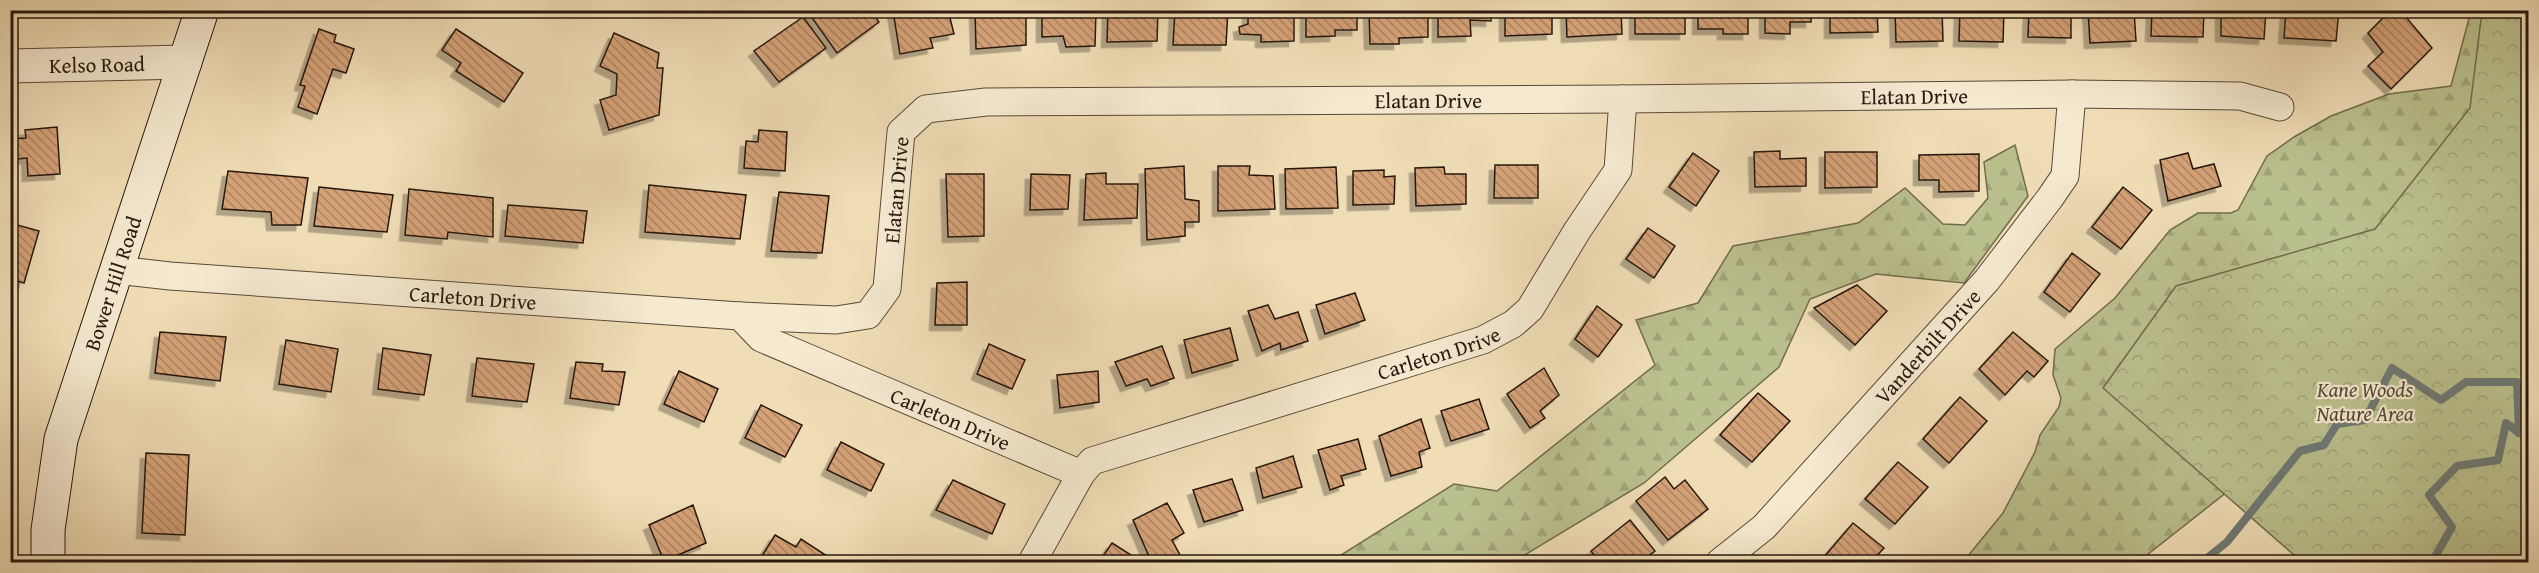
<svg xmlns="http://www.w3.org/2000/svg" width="2539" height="573" viewBox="0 0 2539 573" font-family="'Gentium Book Plus',serif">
<defs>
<pattern id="forest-firs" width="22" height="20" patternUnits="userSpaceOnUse" patternTransform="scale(1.5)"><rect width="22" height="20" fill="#bac08d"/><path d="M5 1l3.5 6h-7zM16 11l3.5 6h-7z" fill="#a0a478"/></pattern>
<pattern id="park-crowns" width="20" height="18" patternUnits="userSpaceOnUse" patternTransform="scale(1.5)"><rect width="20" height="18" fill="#bac08d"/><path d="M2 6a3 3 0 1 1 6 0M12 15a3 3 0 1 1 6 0" fill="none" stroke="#a0a478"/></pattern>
<pattern id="building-back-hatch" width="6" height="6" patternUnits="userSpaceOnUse" patternTransform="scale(1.5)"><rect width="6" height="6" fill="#d5a278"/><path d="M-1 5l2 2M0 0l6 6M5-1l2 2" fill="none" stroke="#ad8361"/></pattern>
<filter id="shadow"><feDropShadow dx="-5.5" dy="5.5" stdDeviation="0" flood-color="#0004"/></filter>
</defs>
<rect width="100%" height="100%" fill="#f0ddb6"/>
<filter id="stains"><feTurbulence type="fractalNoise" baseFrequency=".00333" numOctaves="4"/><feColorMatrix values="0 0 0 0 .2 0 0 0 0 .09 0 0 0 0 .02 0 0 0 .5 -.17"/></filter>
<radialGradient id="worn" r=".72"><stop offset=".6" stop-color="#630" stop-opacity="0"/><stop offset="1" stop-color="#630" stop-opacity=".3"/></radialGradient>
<g fill="url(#forest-firs)" stroke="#706c4e" stroke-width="1.5">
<polygon points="2471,11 2528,11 2335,407 2138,562 1963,562 2003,513 2035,452 2040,435 2059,407 2061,398 2053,375 2055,349 2115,298 2170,230 2198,213 2231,213 2238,210 2267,156 2294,137 2331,116 2389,94 2451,86"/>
<polygon points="2015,145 2028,196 1964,283 1876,274 1810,299 1779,367 1644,483 1513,562 1330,562 1454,484 1497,491 1655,365 1636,320 1698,303 1733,246 1858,223 1905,188 1943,224 1965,225 1988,198 1984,162"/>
</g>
<polygon fill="url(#park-crowns)" stroke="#706c4e" stroke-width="1.5" points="2482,11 2528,11 2528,562 2302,562 2103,388 2176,286 2375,229 2470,108"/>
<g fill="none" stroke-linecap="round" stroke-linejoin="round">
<g stroke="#6e7974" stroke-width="8">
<polyline points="2202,562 2227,542 2300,451 2324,445 2337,424 2365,420 2392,368 2441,400 2466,382 2517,382 2519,433 2528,432"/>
<polyline points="2432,562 2452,527 2429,495 2457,466 2498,460 2506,423 2519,433"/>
</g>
</g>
<g fill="url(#building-back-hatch)" stroke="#27180f" stroke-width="1.5" filter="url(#shadow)">
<polygon points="810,10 871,10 879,22 837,53 808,12"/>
<polygon points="948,10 954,34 930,38 933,48 900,54 893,11"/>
<polygon points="975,10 1026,10 1026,45 976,49"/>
<polygon points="1042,10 1096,10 1095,46 1066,47 1063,36 1042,37"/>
<polygon points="1108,10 1158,10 1157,41 1107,42"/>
<polygon points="1175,10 1228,10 1226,45 1173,45"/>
<polygon points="1248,10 1294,10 1294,41 1261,42 1261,35 1240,34 1239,27 1248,24"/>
<polygon points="1306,10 1357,10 1357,30 1335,30 1335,36 1306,37"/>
<polygon points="1369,10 1428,10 1428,37 1399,38 1399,44 1370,44"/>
<polygon points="1438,10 1491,10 1491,21 1470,20 1471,36 1438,37"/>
<polygon points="1505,10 1552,10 1552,34 1505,36"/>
<polygon points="1566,10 1621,10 1622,34 1567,37"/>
<rect x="1635" y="10" width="50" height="24"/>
<polygon points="1698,10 1748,10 1748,34 1723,34 1723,29 1698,29"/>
<polygon points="1765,10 1811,10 1811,22 1790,22 1790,34 1765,33"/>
<polygon points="1830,10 1877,10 1878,32 1830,33"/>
<polygon points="1895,10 1942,10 1943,41 1896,42"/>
<polygon points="1960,10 2004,10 2003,42 1959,41"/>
<polygon points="2029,10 2071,10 2071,38 2028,37"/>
<polygon points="2088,10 2134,10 2136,41 2090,43"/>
<polygon points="2152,10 2204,10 2203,37 2151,36"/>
<polygon points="2221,10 2266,10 2264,39 2221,36"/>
<polygon points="2286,10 2339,10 2336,41 2284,38"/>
<polygon points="2391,10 2400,10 2432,48 2391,89 2368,66 2383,52 2368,33"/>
<polygon points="803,17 826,48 779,82 754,51"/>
<polygon points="319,29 336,35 334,42 354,49 346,73 333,69 317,114 298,107 305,86 300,85"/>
<polygon points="456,29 523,73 504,102 456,71 461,63 442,50"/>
<polygon points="614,33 659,53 657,68 663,68 659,115 609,130 600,100 616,95 617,74 600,66"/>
<polygon points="57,127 60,174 28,176 27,158 10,160 10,139 26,138 25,130"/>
<polygon points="759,130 787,132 785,171 744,168 746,141 758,142"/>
<polygon points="1780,151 1780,159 1806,158 1806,186 1755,187 1754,152"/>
<polygon points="1825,152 1877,152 1877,187 1825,188"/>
<polygon points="1693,153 1719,171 1696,206 1669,187"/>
<polygon points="2188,153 2193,169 2214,164 2221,186 2168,201 2160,160"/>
<polygon points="1979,154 1979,191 1939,192 1939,180 1919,180 1919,155"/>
<polygon points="1495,165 1538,165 1538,198 1494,198"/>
<polygon points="1184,166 1185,199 1199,201 1199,222 1185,222 1185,236 1147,240 1145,169"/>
<polygon points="1218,166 1250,166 1249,175 1273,176 1275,209 1218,211"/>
<polygon points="1336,167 1338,208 1286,209 1285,169"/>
<polygon points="1444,167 1445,174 1466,174 1466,204 1416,206 1415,168"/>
<polygon points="1384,170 1384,177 1395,176 1394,204 1353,205 1353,171"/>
<polygon points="228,171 308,178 301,225 272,225 271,212 222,209"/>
<polygon points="1106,173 1106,184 1138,184 1137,218 1084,220 1086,174"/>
<polygon points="946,174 984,174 984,236 948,237"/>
<polygon points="1031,174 1070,175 1068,209 1030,210"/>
<polygon points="649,185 746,195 740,239 645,232"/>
<polygon points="319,187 393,195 387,232 314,226"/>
<polygon points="2123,187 2152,210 2121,249 2092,227"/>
<polygon points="409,189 493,198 493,237 448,232 447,239 405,235"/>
<polygon points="779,192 829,196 822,253 771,251"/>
<polygon points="508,205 587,211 583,243 505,236"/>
<polygon points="10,223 39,231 24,283 10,279"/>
<polygon points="1648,228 1675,246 1654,278 1626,259"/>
<polygon points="2072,253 2100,274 2070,312 2044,292"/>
<polygon points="967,282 967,325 935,325 937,283"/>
<polygon points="1857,285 1887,311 1855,345 1814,308"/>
<polygon points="1355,293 1365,320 1325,334 1316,305"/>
<polygon points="1268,305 1275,319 1298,312 1308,341 1281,350 1280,343 1262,351 1248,311"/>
<polygon points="1597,306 1622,325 1598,357 1575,339"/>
<polygon points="1230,328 1238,360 1192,373 1184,340"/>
<polygon points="160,332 226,337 220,381 155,373"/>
<polygon points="2013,332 2048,361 2034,377 2027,371 2005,395 1979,369"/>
<polygon points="286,340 338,349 331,392 279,384"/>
<polygon points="989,344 1025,360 1012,389 977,374"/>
<polygon points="1162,346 1174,378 1151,386 1147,379 1126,386 1115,362"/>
<polygon points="383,348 431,355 424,395 378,389"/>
<polygon points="477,358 534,364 527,402 472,396"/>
<polygon points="576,362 603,364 602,371 625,372 619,405 570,398"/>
<polygon points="1544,368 1559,395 1540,411 1545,418 1530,428 1507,394"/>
<polygon points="679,371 718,389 704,422 664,404"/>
<polygon points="1098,371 1099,402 1060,408 1057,375"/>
<polygon points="1758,393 1790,421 1752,462 1720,435"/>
<polygon points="1960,397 1987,421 1949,463 1923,439"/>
<polygon points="1479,399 1489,429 1451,441 1441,411"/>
<polygon points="761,405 802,425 785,457 745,438"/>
<polygon points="1421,419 1430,448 1419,452 1422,467 1391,476 1379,436"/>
<polygon points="1358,439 1366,469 1341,476 1344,485 1330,490 1318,450"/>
<polygon points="841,442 884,464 871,491 827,470"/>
<polygon points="146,453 189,455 185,535 142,533"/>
<polygon points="1293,456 1302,487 1263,498 1256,468"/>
<polygon points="1898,462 1928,487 1895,524 1865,499"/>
<polygon points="1665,477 1674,489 1685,480 1708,509 1668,540 1636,501"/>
<polygon points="1232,479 1243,510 1204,522 1193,490"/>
<polygon points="953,480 1005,504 992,534 936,510"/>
<polygon points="1167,503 1184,533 1172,540 1181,557 1170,562 1156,562 1148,554 1133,520"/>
<polygon points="693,505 706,543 664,561 649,525"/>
<polygon points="1630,520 1655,551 1640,562 1600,562 1591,551"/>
<polygon points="1853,523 1884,548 1871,562 1830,562 1824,557"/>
<polygon points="775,535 796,547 801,539 830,558 827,562 761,562 759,561"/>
<polygon points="1112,543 1142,562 1099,562"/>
</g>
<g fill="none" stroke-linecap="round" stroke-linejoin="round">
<g stroke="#594939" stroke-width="29">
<g id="minor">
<path id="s1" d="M117,270L170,276L740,316L761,338L1081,474L1092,461L1483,340L1513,324L1530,309L1577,231L1618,170L1623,99"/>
<path id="s2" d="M740,316L836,320L868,315L887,289L901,132L926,109L986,102L1623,99L2072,94L2240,96L2280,107"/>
<polyline points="1032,562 1081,474"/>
<path id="s3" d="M1720,562L1764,527L1987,280L2050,198L2065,176L2072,94"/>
</g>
</g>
<g stroke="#594939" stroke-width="35">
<g id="tertiary">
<path id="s4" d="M10,66L185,62"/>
</g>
</g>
<g stroke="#27180f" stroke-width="35">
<g id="secondary">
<path id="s5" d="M48,562V530L61,439L202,10"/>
</g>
</g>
<use href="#minor" stroke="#f5e9d0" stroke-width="27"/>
<use href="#tertiary" stroke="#f5e9d0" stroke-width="33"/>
<use href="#secondary" stroke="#f5e9d0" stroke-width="33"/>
</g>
<g text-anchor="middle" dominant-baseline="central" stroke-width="4.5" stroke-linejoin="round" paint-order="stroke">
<g font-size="21" fill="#27180f" stroke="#f5e9d0">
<text stroke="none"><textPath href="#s4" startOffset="87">Kelso Road</textPath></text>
<text stroke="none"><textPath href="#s2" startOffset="1341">Elatan Drive</textPath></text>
<text stroke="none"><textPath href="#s2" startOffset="855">Elatan Drive</textPath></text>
<text stroke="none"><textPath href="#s2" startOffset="260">Elatan Drive</textPath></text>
<text stroke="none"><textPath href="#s5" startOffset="288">Bower Hill Road</textPath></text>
<text stroke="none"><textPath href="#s1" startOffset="357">Carleton Drive</textPath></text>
<text stroke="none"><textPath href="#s3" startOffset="300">Vanderbilt Drive</textPath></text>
<text stroke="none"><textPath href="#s1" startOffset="1383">Carleton Drive</textPath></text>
<text stroke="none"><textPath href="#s1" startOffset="861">Carleton Drive</textPath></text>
</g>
<g font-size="21" font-style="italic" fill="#534a35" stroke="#f5e9d0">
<text x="2365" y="389">Kane Woods<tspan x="2365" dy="24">Nature Area</tspan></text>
</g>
</g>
<rect width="2539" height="573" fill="none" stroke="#f0ddb6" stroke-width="36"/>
<rect x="12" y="12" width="2515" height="549" fill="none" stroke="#27180f" stroke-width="3"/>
<rect x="18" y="18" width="2503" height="537" fill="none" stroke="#27180f" stroke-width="1.5"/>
<rect width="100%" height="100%" filter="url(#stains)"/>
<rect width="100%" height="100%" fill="url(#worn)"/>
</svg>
